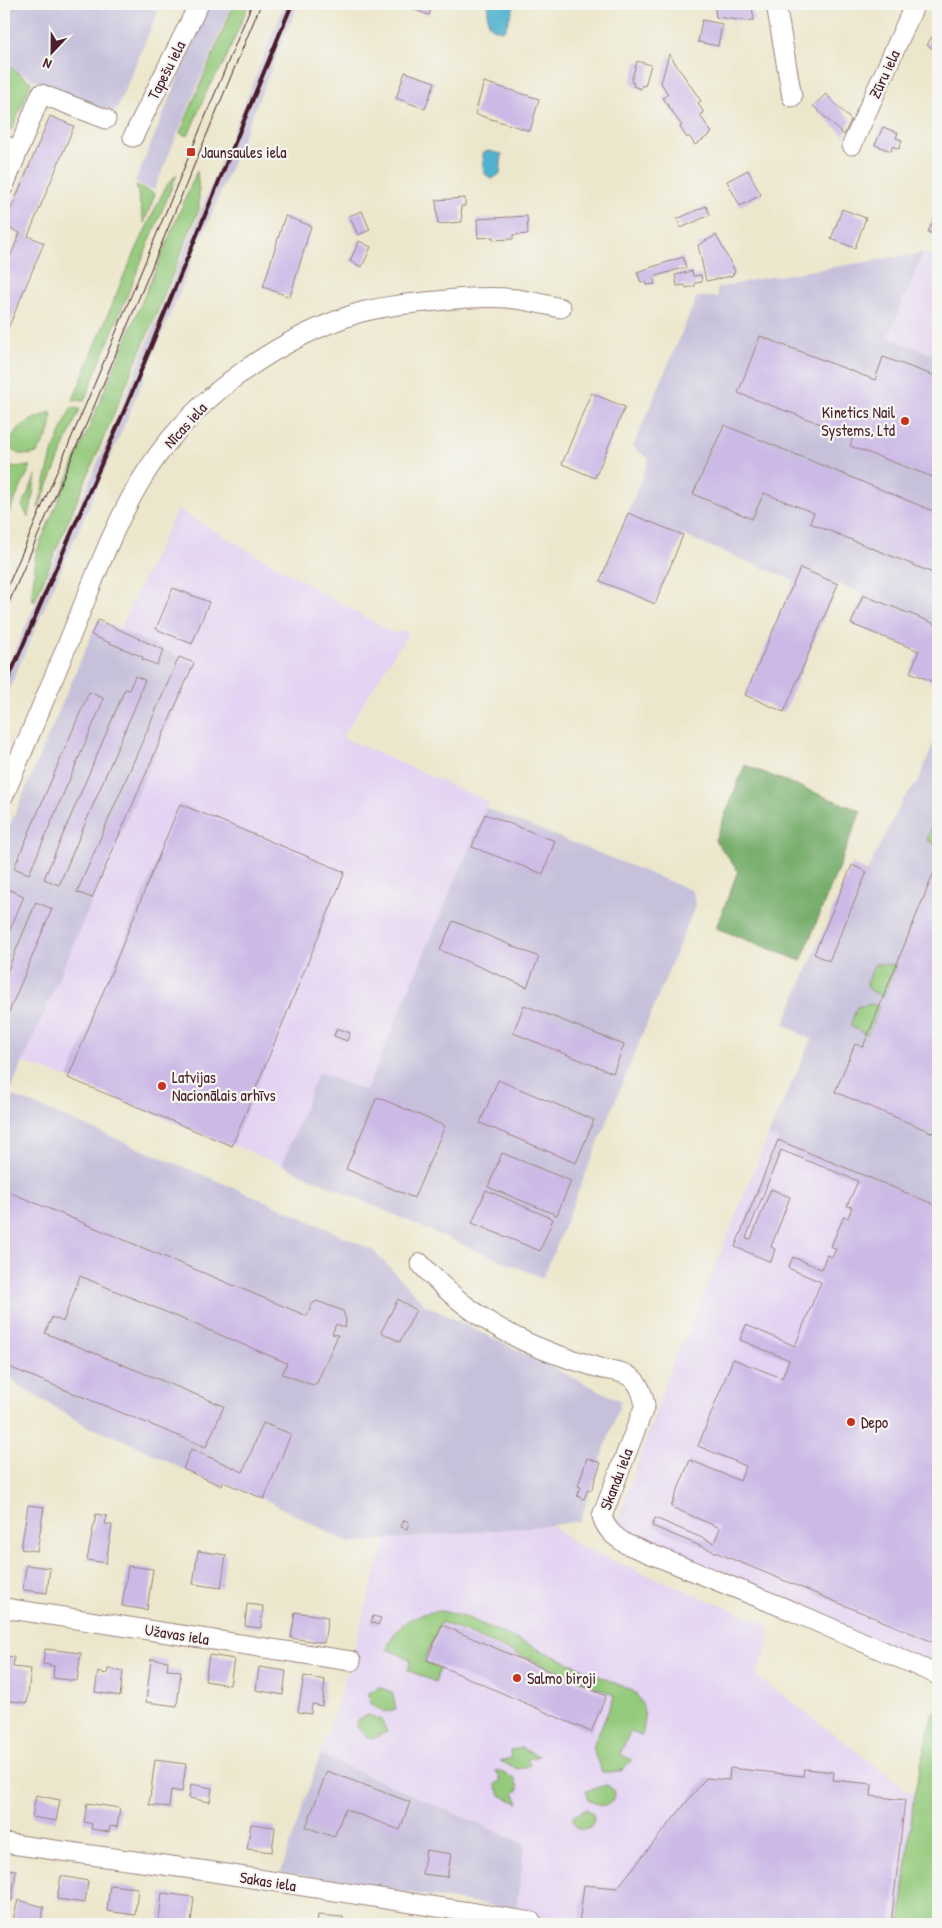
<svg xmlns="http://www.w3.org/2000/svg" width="942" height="1928" viewBox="0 0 942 1928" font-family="'Patrick Hand',sans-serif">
<rect width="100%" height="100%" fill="#f6f6f2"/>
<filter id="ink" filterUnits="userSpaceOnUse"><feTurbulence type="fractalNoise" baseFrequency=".02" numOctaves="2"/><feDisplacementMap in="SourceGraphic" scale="10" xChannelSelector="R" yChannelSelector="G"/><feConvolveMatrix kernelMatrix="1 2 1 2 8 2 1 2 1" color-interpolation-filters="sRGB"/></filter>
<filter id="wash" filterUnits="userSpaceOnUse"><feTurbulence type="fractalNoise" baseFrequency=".0096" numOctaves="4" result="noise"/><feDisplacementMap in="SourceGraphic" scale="20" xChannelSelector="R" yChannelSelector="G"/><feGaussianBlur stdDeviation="1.12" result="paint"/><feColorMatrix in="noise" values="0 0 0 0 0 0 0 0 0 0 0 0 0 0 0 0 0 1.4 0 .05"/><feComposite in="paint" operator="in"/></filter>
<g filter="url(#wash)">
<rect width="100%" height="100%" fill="#ece7cc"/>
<g fill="#e4d3f2">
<polygon points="923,253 938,259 938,357 888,337"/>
<polygon points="177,509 392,633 406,631 408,633 342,737 489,802 366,1091 318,1073 282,1165 68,1078 22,1062 194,663 119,630"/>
<polygon points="768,1136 938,1206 938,1667 615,1530 673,1360 686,1338"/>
<polygon points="552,1525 578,1546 768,1625 769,1643 756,1677 777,1691 914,1795 900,1924 540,1924 516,1910 525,1844 320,1755 347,1674 371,1588 387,1540"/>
</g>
<g fill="#c6c0da">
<polygon points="4,4 140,4 158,11 116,111 89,108 4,64"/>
<polygon points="209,4 232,4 154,190 135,182"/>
<polygon points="285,4 298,4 127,419 4,700 4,676 111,432"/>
<polygon points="923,253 888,337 938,357 938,625 800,568 795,581 628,513 649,459 633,447 697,297 718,297 717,288 758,279"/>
<polygon points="98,620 194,663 9,1094 277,1206 373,1250 425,1305 621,1401 580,1521 552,1525 349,1543 264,1499 224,1482 222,1486 183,1469 129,1442 86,1426 16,1384 13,1379 4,1374 4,839"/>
<polygon points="938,732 938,1206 768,1136 811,1040 784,1024 852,865 867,871 903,800 918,782"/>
<polygon points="486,808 693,891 695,906 543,1278 435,1233 282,1165 318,1072 366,1091"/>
<polygon points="320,1755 525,1844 516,1910 281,1872"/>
</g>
<g fill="#94ca7c" stroke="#6f7454">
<polygon points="234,4 249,4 223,65 209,86 188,136 180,133"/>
<polygon points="4,63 31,82 12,130 4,127"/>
<polygon points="197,171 199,192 199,209 160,305 34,602 32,596 36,553"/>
<polygon points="177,174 84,401 73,400 123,278 166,186"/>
<polygon points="136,185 155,194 144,223"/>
<polygon points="71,408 80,409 38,509 52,454"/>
<path d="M51,412C54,428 46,440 37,453C24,456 18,456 8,447C13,426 32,419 51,412Z"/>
<polygon points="4,462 11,467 31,466 4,523"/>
<polygon points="36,475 29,518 22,506"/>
<polygon points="938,811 938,845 927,840"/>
<polygon points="875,964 896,965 883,998 868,988 867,982"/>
<polygon points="872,1004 879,1007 868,1035 850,1026 857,1007"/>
<path d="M442,1611L468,1618L633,1691C645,1703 647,1718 642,1735L630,1732L620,1754L632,1760L620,1772H602L592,1748L614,1698L612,1694L441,1622L424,1661L440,1669L435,1682L408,1670L411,1660L387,1649C398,1622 413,1613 442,1611Z"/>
<polygon points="379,1687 392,1692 396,1709 385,1712 370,1704 369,1693"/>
<polygon points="938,1711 938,1924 900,1924 914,1795 933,1712"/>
<path d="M368,1715L381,1720L387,1732L371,1739C360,1732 347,1722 368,1715Z"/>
<polygon points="521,1748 539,1756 527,1759 530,1765 518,1769 500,1761 511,1758 510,1751"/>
<polygon points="496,1770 514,1778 519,1789 514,1793 519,1803 501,1796 495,1784 501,1781"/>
<path d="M606,1785C619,1789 615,1808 601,1805C597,1804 592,1802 589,1800L586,1791Z"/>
<polygon points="587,1809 593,1814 594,1820 590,1828 582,1830 577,1828 572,1817"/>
</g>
<polygon fill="#77ae6c" stroke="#60664c" points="745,765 861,811 801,961 716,928 738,871 715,840"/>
<g fill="#51b2cf" stroke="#4e687d">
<path d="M488,4H512L514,7L505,29L501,31C484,27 488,18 488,4Z"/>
<path d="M488,151L502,154L500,174L492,179C480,174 484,164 483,153Z"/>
</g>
<g id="blocks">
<g fill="#ccb9e6">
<polygon points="414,4 433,4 429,15 412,9"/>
<polygon points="714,4 753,4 754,7 752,7 754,20 745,21 716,17"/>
<polygon points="813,4 831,4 831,5 814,8"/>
<polygon points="702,20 722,24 718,46 698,42"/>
<polygon points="938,27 938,52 927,45"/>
<polygon points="669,54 701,101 698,103 704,113 700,115 712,133 695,145 689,136 687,138 680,127 682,126 663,98 668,94 661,83"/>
<polygon points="637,61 651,65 645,86 642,85 641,89 633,86 634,83 631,82"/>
<polygon points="405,72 435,82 425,109 396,98"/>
<polygon points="484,82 539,99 530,131 475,114"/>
<polygon points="826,94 851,120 844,135 813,106"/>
<polygon points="50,116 74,126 28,236 44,243 4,338 4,272 20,233 4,226"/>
<polygon points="883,127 898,133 896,138 902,140 899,149 892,146 891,151 875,145"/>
<polygon points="748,170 761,195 740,206 727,181"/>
<polygon points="465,198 465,206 461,206 462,222 438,224 436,200"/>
<polygon points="706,206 710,215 681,228 677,219"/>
<polygon points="842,209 866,218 855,248 831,239"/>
<polygon points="938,210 938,243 933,241 935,235 928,232"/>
<polygon points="362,211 370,230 358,235 349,216"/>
<polygon points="285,216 311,226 290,297 263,287"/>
<polygon points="527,216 528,234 513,235 513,239 493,240 493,237 478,238 477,219"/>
<polygon points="716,235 735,271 732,276 706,281 698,245"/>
<polygon points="359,241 371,247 362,267 350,261"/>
<polygon points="683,257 686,267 653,277 655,284 647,285 646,282 641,282 637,272"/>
<polygon points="692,271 693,276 701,275 702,282 695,283 695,286 686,288 685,285 677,286 675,275"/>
<polygon points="760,336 875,380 883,357 938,377 938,479 850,446 853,436 738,393"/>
<polygon points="591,393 625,407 595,478 562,464"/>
<polygon points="724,425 938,513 938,575 810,523 814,513 764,493 752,519 693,494"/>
<polygon points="628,513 683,535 655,604 600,581"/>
<polygon points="800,568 838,584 784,712 745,695"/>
<polygon points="173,588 209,602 192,644 156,629"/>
<polygon points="863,595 938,625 938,684 910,672 919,651 851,624"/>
<polygon points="98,620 164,650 157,665 142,659 143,657 91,635"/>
<polygon points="179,657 194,663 92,898 77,892"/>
<polygon points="135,676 145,680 139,695 140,695 59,885 44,879 125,689 129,690"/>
<polygon points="89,692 103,698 101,706 29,874 14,868"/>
<polygon points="180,804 345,872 232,1146 68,1078"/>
<polygon points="485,814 555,841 543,874 472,847"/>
<polygon points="938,862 938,1135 835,1092 855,1044 863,1047"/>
<polygon points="852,865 867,872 829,961 814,954"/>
<polygon points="5,888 24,896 4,944 4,890"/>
<polygon points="36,902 52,909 4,1024 4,979"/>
<polygon points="453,921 539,957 527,987 440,950"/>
<polygon points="524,1005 624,1045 613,1073 513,1033"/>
<polygon points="337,1028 350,1033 347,1041 334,1036"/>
<polygon points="498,1080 594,1120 576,1163 480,1123"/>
<polygon points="377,1097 445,1126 414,1198 346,1169"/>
<polygon points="778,1140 938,1206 938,1644 652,1526 655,1518 714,1543 720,1528 671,1507 690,1460 740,1481 746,1466 698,1446 733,1359 782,1378 789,1360 740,1340 746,1325 795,1346 821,1282 788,1268 793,1257 821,1269 827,1255 832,1257 836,1249 831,1246 844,1216 848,1218 852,1207 847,1206 858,1181 781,1150 746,1238 751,1239 771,1189 790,1197 771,1247 775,1249 771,1262 735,1247"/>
<polygon points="502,1153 571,1181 557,1215 488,1187"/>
<polygon points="4,1190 307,1316 312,1304 317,1301 343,1311 346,1320 345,1328 336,1324 332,1334 338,1335 317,1383 313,1385 282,1374 287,1363 80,1276 63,1322 52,1317 45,1333 224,1406 206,1447 4,1365"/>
<polygon points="486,1190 553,1219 540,1251 472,1223"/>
<polygon points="398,1299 416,1310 400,1342 381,1332"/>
<polygon points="263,1423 291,1434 264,1499 223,1482 222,1486 183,1469 191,1449 243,1472"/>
<polygon points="587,1458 601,1463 591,1491 588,1489 584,1499 577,1496 581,1487 578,1486"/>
<polygon points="28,1505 44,1507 37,1551 21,1549"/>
<polygon points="96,1514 107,1516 105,1524 112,1525 106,1563 87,1560"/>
<polygon points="404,1520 409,1522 407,1529 401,1527"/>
<polygon points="198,1551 226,1555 221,1588 193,1584"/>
<polygon points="26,1565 50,1568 47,1593 23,1590"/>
<polygon points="128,1566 153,1569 147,1610 122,1606"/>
<polygon points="247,1604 263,1606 261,1628 245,1626"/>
<polygon points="295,1612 328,1617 324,1643 291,1638"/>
<polygon points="373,1616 381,1618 378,1625 371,1622"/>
<polygon points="442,1625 606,1696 591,1732 427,1660"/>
<polygon points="45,1649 81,1653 77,1681 53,1678 54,1666 43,1664"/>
<polygon points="209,1655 234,1659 230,1685 205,1681"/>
<polygon points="4,1656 14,1657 13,1667 31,1669 27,1703 4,1700"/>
<polygon points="151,1659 168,1661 167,1670 181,1671 177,1706 146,1702"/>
<polygon points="259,1667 286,1671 283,1695 256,1690"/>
<polygon points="108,1669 123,1671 120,1696 95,1692 98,1672 107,1674"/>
<polygon points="304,1676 325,1680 322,1706 312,1704 311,1714 298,1712"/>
<polygon points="155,1760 186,1764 182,1792 171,1790 169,1807 149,1805"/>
<polygon points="730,1768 803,1776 804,1769 834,1772 833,1780 872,1784 871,1796 905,1800 891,1924 579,1924 584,1885 617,1888 706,1778 729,1780"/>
<polygon points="327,1771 410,1802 400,1830 345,1809 334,1837 306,1827"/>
<polygon points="191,1784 212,1788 210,1802 189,1798"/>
<polygon points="36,1795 60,1800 56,1821 32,1817"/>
<polygon points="87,1803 120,1808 117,1827 110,1826 109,1832 91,1829 92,1824 84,1822"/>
<polygon points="251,1824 275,1827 272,1852 247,1849"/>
<polygon points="426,1850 451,1854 447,1877 422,1874"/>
<polygon points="4,1869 16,1870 12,1901 4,1900"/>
<polygon points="61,1876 88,1881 85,1903 57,1899"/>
<polygon points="110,1885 138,1888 135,1915 107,1911"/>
<polygon points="162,1893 194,1897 191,1924 159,1920"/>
<polygon points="18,1900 44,1907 40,1924 12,1924"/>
<polygon points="318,1915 343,1917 343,1924 317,1924"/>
</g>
</g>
</g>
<g filter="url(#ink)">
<use href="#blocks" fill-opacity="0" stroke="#9b837c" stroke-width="1"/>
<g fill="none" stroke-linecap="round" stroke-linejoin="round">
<g stroke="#9b837c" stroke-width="21">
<g id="street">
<polyline points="776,4 792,97"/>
<polyline points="133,137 199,4"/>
<polyline points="4,145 18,151 4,186"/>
<polyline points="852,145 915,4"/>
<polyline points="18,151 41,94 106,119"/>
<path d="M4,795C28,738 53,681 76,623C96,575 113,527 140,482C187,403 268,343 355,314C380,306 412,303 437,301C463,298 490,296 516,299C531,301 546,305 561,308"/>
<path d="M420,1263C460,1308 512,1341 570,1359C581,1362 592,1366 603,1369C613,1371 623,1371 632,1378C640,1384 643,1395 645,1405L602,1516C606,1530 614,1536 626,1544L792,1611L938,1675"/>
<polyline points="4,1608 351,1661"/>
<polyline points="4,1843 207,1871 532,1922 531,1924"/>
</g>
</g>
<use href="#street" stroke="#fff" stroke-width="19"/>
<g stroke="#4a1f2b" stroke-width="1">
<polyline points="4,595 97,378 252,4"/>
<polyline points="4,614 95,404 261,4"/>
</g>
<polyline stroke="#4a1f2b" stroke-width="4" points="4,689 128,402 292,4"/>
</g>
</g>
<g fill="#c8321e" stroke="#f6f6f2" stroke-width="2">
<rect x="186" y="147" width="10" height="10" rx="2.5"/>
<circle cx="905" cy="421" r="5"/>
<circle cx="162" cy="1086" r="5"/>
<circle cx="851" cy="1422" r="5"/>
<circle cx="517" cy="1678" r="5"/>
</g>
<g text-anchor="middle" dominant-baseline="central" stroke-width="4.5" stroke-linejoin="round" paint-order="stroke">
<g font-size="16" fill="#4a1f2b" stroke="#f6f6f2">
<text transform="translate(166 70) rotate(-63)">Tapešu iela</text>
<text transform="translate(884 74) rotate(-65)">Zūru iela</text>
<text transform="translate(185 425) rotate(-48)">Nīcas iela</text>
<text transform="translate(616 1479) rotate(-69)">Skandu iela</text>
<text transform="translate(177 1634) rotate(9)">Užavas iela</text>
<text transform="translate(268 1881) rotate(9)">Sakas iela</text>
</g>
<g font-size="16" fill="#4a1f2b" stroke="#f6f6f2" text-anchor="start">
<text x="201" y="152">Jaunsaules iela</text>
<text x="895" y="412" text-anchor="end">Kinetics Nail<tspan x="895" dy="18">Systems, Ltd</tspan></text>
<text x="172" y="1077">Latvijas<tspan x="172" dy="18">Nacionālais arhīvs</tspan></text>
<text x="861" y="1422">Depo</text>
<text x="527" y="1678">Salmo biroji</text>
</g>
</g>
<rect width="942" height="1928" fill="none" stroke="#f6f6f2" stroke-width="20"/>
<g transform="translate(52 52) rotate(202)" stroke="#f6f6f2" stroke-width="4" paint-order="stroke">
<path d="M0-4L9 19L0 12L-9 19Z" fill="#4a1f2b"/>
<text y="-8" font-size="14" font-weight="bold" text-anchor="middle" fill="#4a1f2b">N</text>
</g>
</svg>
